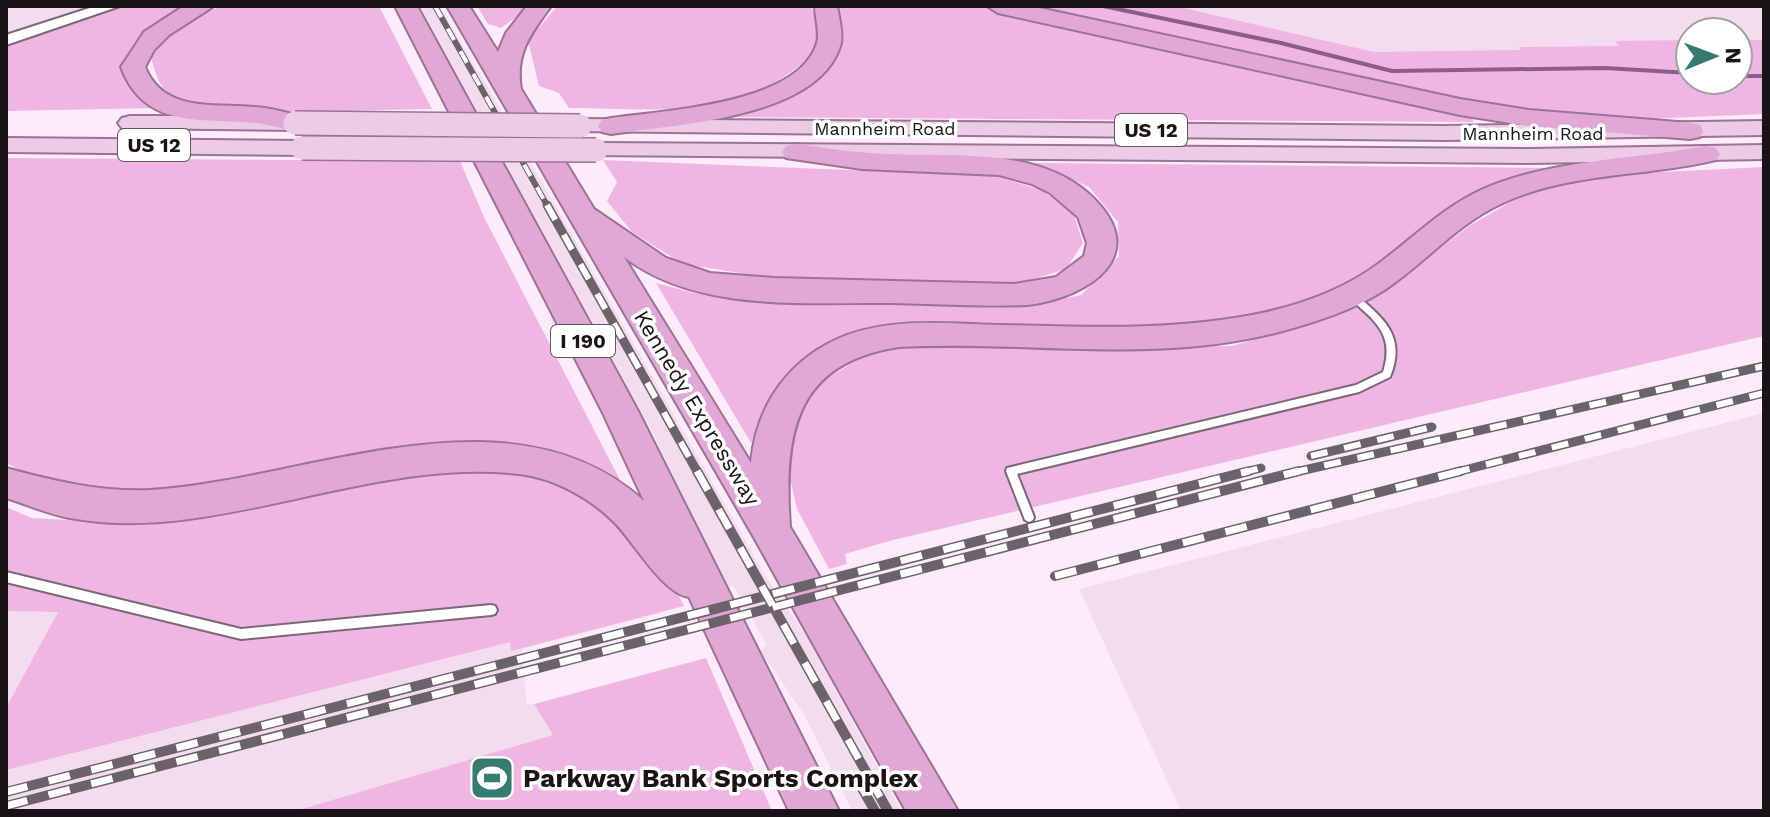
<svg xmlns="http://www.w3.org/2000/svg" width="1770" height="817" viewBox="0 0 1770 817" font-family="'Work Sans',sans-serif">
<rect width="100%" height="100%" fill="#fdebf9"/>
<g fill="#f4dcef" fill-rule="evenodd">
<polygon points="6,6 135,6 6,48"/>
<polygon points="420,6 439,6 492,94 765,575 808,639 901,811 852,811 805,716 760,650 767,646 733,585 726,588 652,431"/>
<path d="M1093,6H1764V82L1391,77ZM1690,32H1738V80H1690Z"/>
<polygon points="1764,413 1764,811 1181,811 1079,589"/>
<polygon points="6,523 665,612 522,649 527,704 534,704 553,735 295,811 6,811"/>
</g>
<g fill="#efb6e3">
<polygon points="118,6 193,6 127,71 131,87 156,108 6,111 6,43"/>
<path d="M222,6H379L432,109C374,109 222,120 175,97C159,89 155,73 151,57C170,32 192,18 222,6Z"/>
<polygon points="477,6 532,6 501,28 488,24"/>
<path d="M557,6H811L820,29L814,54C801,64 788,75 774,83C713,119 636,108 569,108L559,93L539,86L528,41Z"/>
<path d="M835,6H978L1471,116L1474,122L726,117C778,100 861,77 835,6Z"/>
<polygon points="1019,6 1175,6 1374,52 1520,50 1519,47 1619,46 1615,41 1690,40 1690,80 1738,80 1738,40 1764,40 1764,114 1646,119 1569,116 1481,105"/>
<polygon points="6,158 460,161 484,217 620,480 565,458 144,494 52,486 6,463"/>
<polygon points="603,160 995,176 1041,190 1073,212 1083,243 1066,269 1021,283 765,277 683,264 632,232 607,201 617,182"/>
<polygon points="1035,163 1553,168 1512,179 1329,293 1234,322 1128,328 930,325 780,386 751,443 656,283 698,294 794,301 1022,307 1081,295 1119,256 1118,222 1089,187"/>
<polygon points="1764,167 1764,336 893,540 845,554 847,564 829,569 797,509 788,470 796,418 809,397 826,379 860,358 881,349 908,348 1232,346 1328,319 1382,293 1469,226 1523,195 1601,175"/>
<polygon points="504,469 563,478 600,495 663,565 684,606 511,651 510,642 6,770 6,708 58,612 6,611 6,507 32,518 145,524 456,470"/>
<polygon points="706,658 772,811 295,811 553,735 534,704"/>
</g>
<g fill="none" stroke-linecap="round" stroke-linejoin="round">
<g stroke="#8a5f82" stroke-width="4">
<polyline points="1103,6 1281,43 1392,71 1605,68 1690,73"/>
<polyline points="1738,76 1764,76"/>
</g>
<g stroke="#786975" stroke-width="4">
<g id="service">
<path d="M1352,293L1355,294C1383,318 1407,336 1390,377L1359,392L1017,474L1034,517L1033,520L1029,522L1025,520L1006,471L1007,468L1356,385L1383,372C1395,334 1375,321 1349,298L1348,296L1349,294Z"/>
<polygon points="6,572 241,629 491,605 495,606 497,610 495,614 491,615 241,639 6,582"/>
</g>
</g>
<g stroke="#786975" stroke-width="4">
<polygon id="tertiary" points="96,6 120,6 6,45 6,35"/>
</g>
<g stroke="#9b7393" stroke-width="4">
<g id="primary">
<polygon points="130,116 295,116 307,123 295,130 122,128 118,123 122,118"/>
<polygon points="580,119 1444,126 1764,121 1764,135 1444,140 572,131 568,126 572,121"/>
<polygon points="6,138 302,141 314,148 302,155 6,152"/>
<polygon points="596,143 1530,149 1764,145 1764,159 1530,163 587,155 584,150 587,145"/>
</g>
</g>
<g stroke="#9b7393" stroke-width="4">
<g id="motorway">
<path d="M184,6H214L169,35L154,50L145,67C164,113 213,103 255,107C272,108 288,113 304,117L308,123L304,129C288,133 272,124 255,123C200,118 144,129 121,67L144,32Z"/>
<path d="M395,6H417L638,411L839,811H789L689,597C663,594 634,542 614,522C590,498 554,478 519,474C370,457 218,543 76,519C52,516 29,505 6,498V468C54,481 99,492 150,490C305,481 510,380 644,501L602,411Z"/>
<path d="M447,6H469L498,52L506,33L527,6H551C531,34 515,53 521,89L594,209L666,258L710,273L774,278L1014,284L1056,277L1084,256L1087,243L1078,217L1050,193L1032,184L999,175L862,169L786,158L782,152L786,146L796,144C826,148 857,153 887,154C952,157 1035,147 1088,193C1155,253 1091,297 1028,305C983,307 937,304 892,303C805,302 697,313 624,257L751,463C756,404 791,356 847,335C897,317 950,324 1003,325C1089,327 1177,331 1262,313C1303,304 1344,289 1378,264C1412,239 1442,208 1481,190C1551,159 1632,160 1706,146L1716,148L1720,154L1716,160C1646,177 1569,172 1503,203C1458,223 1426,262 1386,289C1354,310 1316,322 1279,332C1154,365 1026,340 899,347C793,363 784,436 790,527L958,811H906L756,541Z"/>
<path d="M815,6H837C839,17 843,33 841,43C821,119 675,124 611,134L602,132L598,126L602,120L611,118C664,110 798,105 817,43C820,33 815,17 815,6Z"/>
<polygon points="987,6 1030,6 1460,99 1529,110 1690,123 1700,125 1703,131 1700,137 1690,139 1529,126 1460,115 998,13"/>
</g>
</g>
<use href="#service" fill="#fff" fill-rule="evenodd"/>
<use href="#tertiary" fill="#fff" fill-rule="evenodd"/>
<use href="#primary" fill="#edcae6" fill-rule="evenodd"/>
<use href="#motorway" fill="#e1a7d5" fill-rule="evenodd"/>
<g stroke="#6c626a" stroke-width="6">
<polyline id="rail-far2" points="435,6 548,207"/>
</g>
<g stroke="#6c626a" stroke-width="9">
<g id="rail-far1">
<polyline points="547,205 698,473"/>
<polyline points="1311,456 1432,427"/>
<polyline points="1241,473 1261,468"/>
<polyline points="1291,473 1764,366"/>
<polyline points="1453,473 1764,393"/>
</g>
</g>
<g stroke="#6c626a" stroke-width="10">
<g id="rail">
<polyline points="697,471 888,811"/>
<polyline points="1055,576 1461,471"/>
<polyline points="855,776 875,811"/>
<polyline points="6,792 1249,471"/>
<polyline points="6,806 1299,471"/>
</g>
</g>
<use href="#rail-far2" stroke="#fff" stroke-width="4" stroke-dasharray="13" stroke-linecap="butt"/>
<use href="#rail-far1" stroke="#fff" stroke-width="6" stroke-dasharray="17" stroke-linecap="butt"/>
<use href="#rail" stroke="#fff" stroke-width="7" stroke-dasharray="22" stroke-linecap="butt"/>
<g stroke="#9b7393" stroke-width="26" stroke-linecap="butt">
<g id="primary-bridge">
<polyline points="295,123 580,126"/>
<polyline points="302,148 596,150"/>
</g>
</g>
<use href="#primary-bridge" stroke="#edcae6" stroke-width="23"/>
</g>
<defs>
<g id="stadium-square" transform="scale(2.3)"><rect x="-9" y="-9" width="18" height="18" rx="4" fill="#357b70" stroke="#fff"/><path d="M0-5a6.5 5 0 1 0 0 10a6.5 5 0 1 0 0-10ZM-3.5-1.8h7v3.6h-7Z" fill="#fff"/></g>
</defs>
<g fill-rule="evenodd">
<use href="#stadium-square" x="492" y="778"/>
</g>
<g text-anchor="middle" dominant-baseline="central" stroke-width="7" stroke-linejoin="round" paint-order="stroke">
<g font-size="18" fill="#191318" stroke="#fff">
<text x="885" y="128">Mannheim Road</text>
<text x="1533" y="133">Mannheim Road</text>
</g>
<g fill="#fff" stroke="#5e5a5d" stroke-width="2">
<rect x="1115" y="114" width="72" height="32" rx="6"/>
<rect x="118" y="129" width="72" height="32" rx="6"/>
<rect x="551" y="325" width="64" height="32" rx="6"/>
</g>
<g font-size="20" font-weight="bold" fill="#191318">
<text x="1151" y="130">US 12</text>
<text x="154" y="145">US 12</text>
<text x="583" y="341">I 190</text>
</g>
<g font-size="22" fill="#191318" stroke="#fff">
<text transform="translate(697 408) rotate(59)">Kennedy Expressway</text>
</g>
<g font-size="26" font-weight="bold" fill="#191318" stroke="#fff" text-anchor="start">
<text x="523" y="778">Parkway Bank Sports Complex</text>
</g>
</g>
<rect width="1770" height="817" fill="none" stroke="#191318" stroke-width="16"/>
<g transform="translate(1714 56) rotate(89)"><circle r="38" fill="#ffffff" stroke="#a3a1a3" stroke-width="2"/>
<path d="M0-6L14 30L0 20L-14 30Z" fill="#357b70"/>
<text y="-12" font-size="22" font-weight="bold" text-anchor="middle" fill="#191318">N</text>
</g>
</svg>
